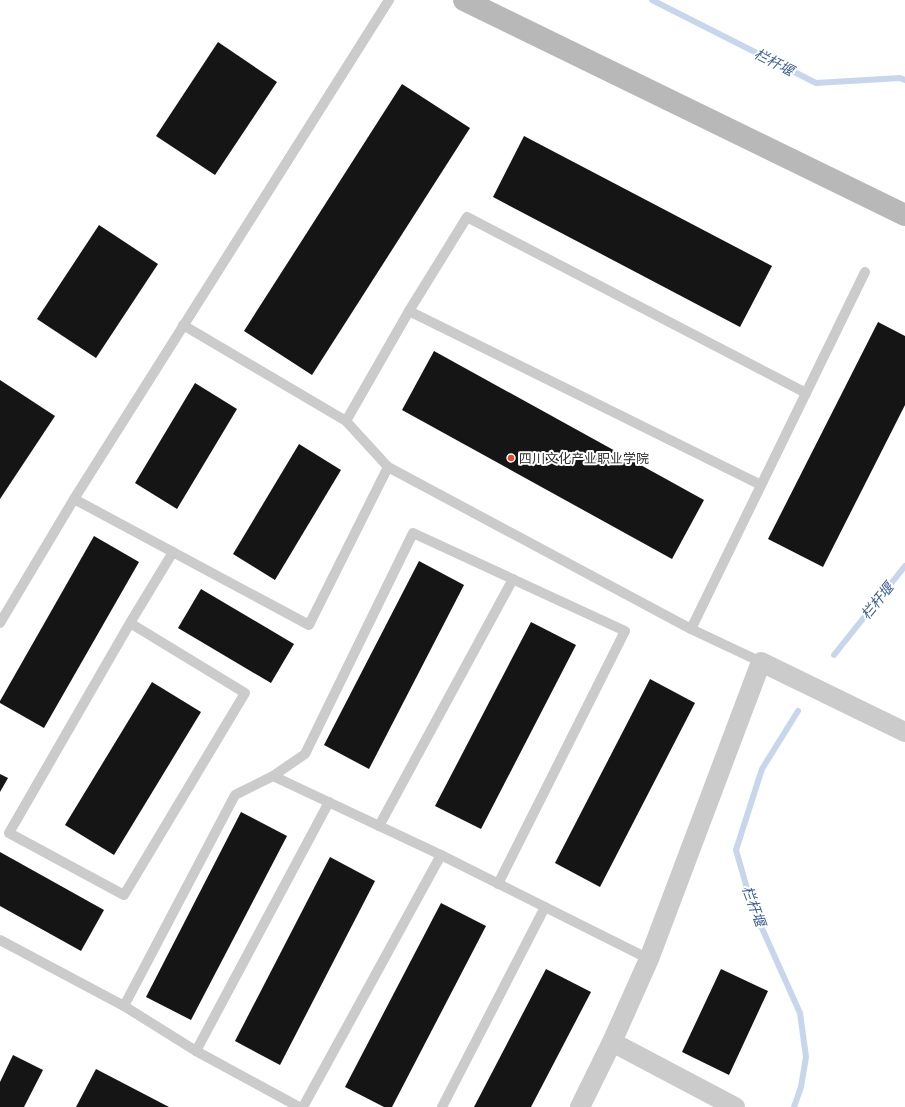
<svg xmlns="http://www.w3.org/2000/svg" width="905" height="1107" viewBox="0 0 905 1107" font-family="Ubuntu,'Noto Sans SC',sans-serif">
<rect width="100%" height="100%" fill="#fff"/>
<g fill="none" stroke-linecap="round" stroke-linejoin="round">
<g stroke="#c8d6eb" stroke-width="6">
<polyline points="652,0 816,83 900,78 905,80"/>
<polyline points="834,655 905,566"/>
<polyline points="794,1107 801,1087 806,1057 800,1013 752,906 736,850 762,769 798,711"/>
</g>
</g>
<g fill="#151515">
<polygon points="218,42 277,82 215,175 156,136"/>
<polygon points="402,84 470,128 312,375 244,331"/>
<polygon points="524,136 772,266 740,327 493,197"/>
<polygon points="99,225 158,264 96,358 37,319"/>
<polygon points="878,322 905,336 905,405 823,567 768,539"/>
<polygon points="434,351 704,500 672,559 402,410"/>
<polygon points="0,380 55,416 0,499"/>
<polygon points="195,383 237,409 177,509 135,483"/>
<polygon points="299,444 341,470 275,580 233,554"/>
<polygon points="94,536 139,562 44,728 0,703 0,701"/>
<polygon points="419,561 464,585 369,769 324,745"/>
<polygon points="201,589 294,644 271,683 178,628"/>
<polygon points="531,622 576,645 481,829 435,806"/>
<polygon points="650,679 695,703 600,887 555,863"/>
<polygon points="152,682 201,712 114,855 65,825"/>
<polygon points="0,774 8,778 0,792"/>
<polygon points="241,812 287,836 191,1020 146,997"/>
<polygon points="0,852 104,910 81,951 0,906"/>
<polygon points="330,857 375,881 280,1065 235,1041"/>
<polygon points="441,903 486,926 392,1107 384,1107 345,1087"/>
<polygon points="546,969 591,992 531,1107 474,1107"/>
<polygon points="721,969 768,991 729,1075 682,1052"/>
<polygon points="13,1055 43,1070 24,1107 0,1107 0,1082"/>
<polygon points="96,1069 169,1107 76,1107"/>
</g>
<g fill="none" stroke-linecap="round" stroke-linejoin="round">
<g stroke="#cbcbcb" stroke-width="10">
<polyline points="409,311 761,485"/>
<polyline points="183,325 346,421 388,467 691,629 761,662"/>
<polyline points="346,421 409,311 467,217 806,393"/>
<polyline points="74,499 309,625 388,467"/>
<polyline points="0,623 74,499 389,0"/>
<polyline points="130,623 245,693 124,895 9,833 130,623 173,552"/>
<polyline points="691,629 865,272"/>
<polyline points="273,776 441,855 649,959"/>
<polyline points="379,826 513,579"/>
<polyline points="0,940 124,1006"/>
<polyline points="196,1051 329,802"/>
<polyline points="299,1107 196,1051 124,1006 235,795 273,776 305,754 413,533 625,631 498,884"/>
<polyline points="303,1107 441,855"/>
<polyline points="442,1107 545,907"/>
</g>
<g stroke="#cbcbcb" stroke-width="20">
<polyline points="612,1042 735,1107"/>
<polyline points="580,1107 612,1042 649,959 761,662 905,732"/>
</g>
<polyline stroke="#b8b8b8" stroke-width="22" points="464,0 905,215"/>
</g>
<circle fill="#e44931" stroke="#fff" stroke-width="1.5" cx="511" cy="458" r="4"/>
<g text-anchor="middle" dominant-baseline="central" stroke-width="4" stroke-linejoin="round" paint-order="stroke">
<g font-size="13" fill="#2e2e2e" stroke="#fff" text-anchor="start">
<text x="519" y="458">四川文化产业职业学院</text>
</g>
<g font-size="14" font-style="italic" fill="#3d5e90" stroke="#fff">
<text transform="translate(774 62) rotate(27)">栏杆堰</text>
<text transform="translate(877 601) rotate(-51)">栏杆堰</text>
<text transform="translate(754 906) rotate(70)">栏杆堰</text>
</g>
</g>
</svg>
